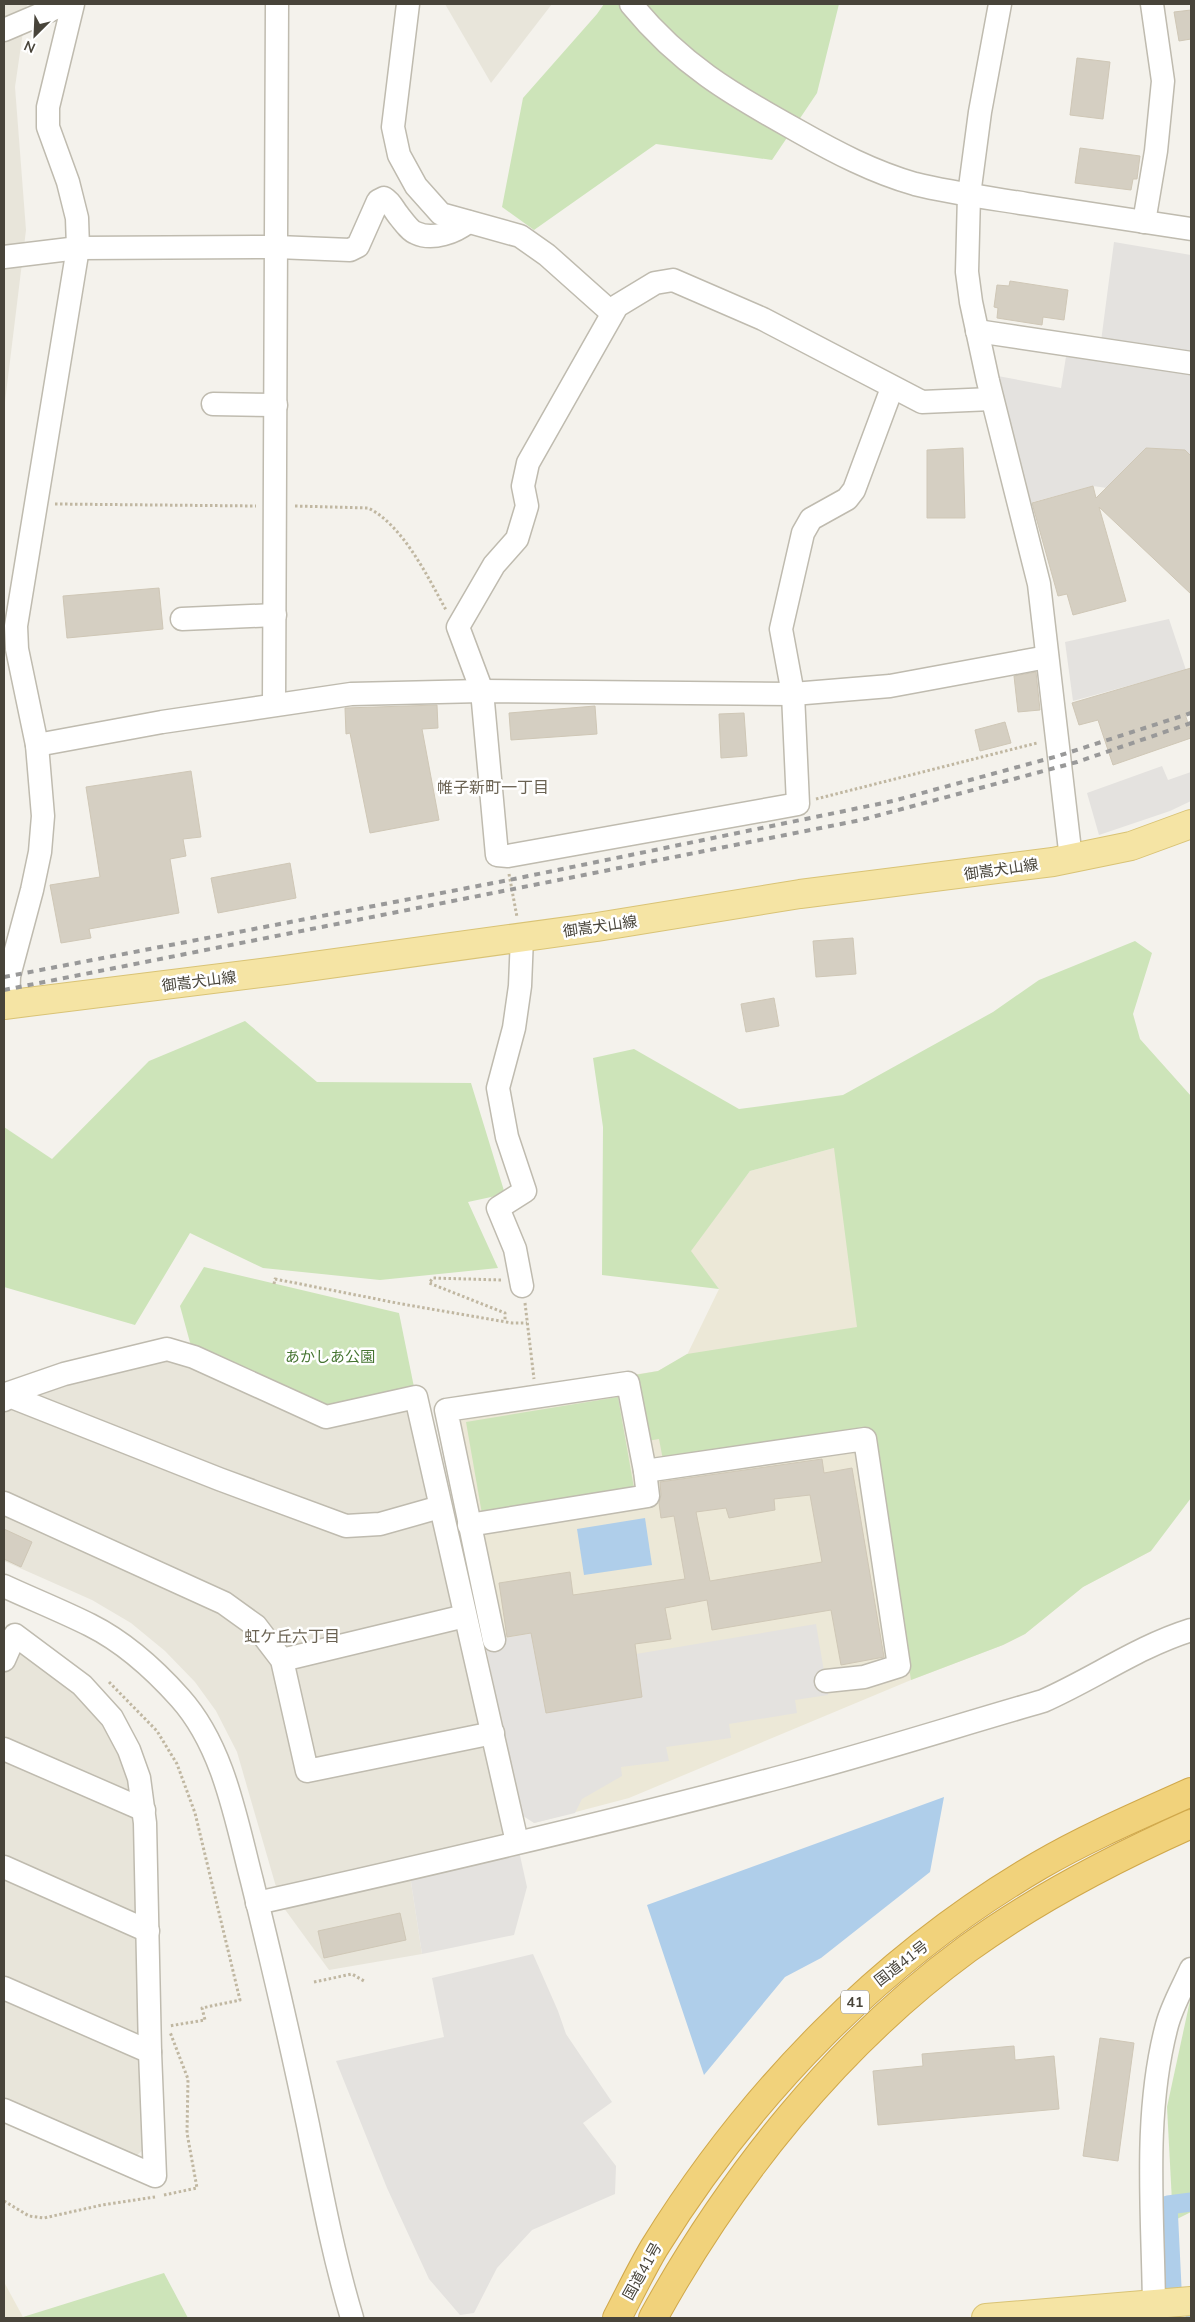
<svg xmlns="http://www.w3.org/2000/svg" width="1195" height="2322" viewBox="0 0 1195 2322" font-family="Mulish,'Noto Sans JP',sans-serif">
<rect width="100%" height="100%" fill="#f4f2ec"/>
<g fill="#e8e5da">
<polygon points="4,4 27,4 15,87 26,230 4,410"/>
<polygon points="445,4 552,4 491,83"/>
<polygon points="167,1349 416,1397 517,1842 409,1869 422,1954 329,1970 281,1904 237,1752 216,1711 195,1682 165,1651 131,1623 92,1600 4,1561 4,1394"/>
<polygon points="4,1635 79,1694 113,1736 131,1779 136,1822 145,2148 134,2158 4,2100"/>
</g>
<g fill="#ece8d7">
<polygon points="834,1148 1151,1551 1083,1587 1025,1634 1003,1645 911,1680 629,1798 534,1823 485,1642 435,1405 658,1371 687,1355 719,1289 690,1251 750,1171"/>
<polygon points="4,2282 23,2317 23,2318 4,2318"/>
</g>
<g fill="#cde4b9">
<polygon points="604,4 839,4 817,93 772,160 656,144 534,230 502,207 523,98 597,14"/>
<polygon points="1135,941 1152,953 1133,1014 1140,1039 1191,1096 1191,1498 1151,1551 1083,1587 1025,1634 1003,1645 911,1680 872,1430 663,1460 659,1439 647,1441 635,1375 658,1371 687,1354 857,1327 834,1148 750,1171 691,1251 719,1289 602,1275 603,1127 593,1058 634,1049 739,1109 843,1095 993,1012 1039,980"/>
<polygon points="245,1021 317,1082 471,1083 505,1194 468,1202 498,1268 380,1280 263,1268 190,1233 135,1325 4,1287 4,1127 52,1159 149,1061"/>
<polygon points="204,1267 399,1313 416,1397 326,1417 194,1357 180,1306"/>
<polygon points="618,1397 634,1488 482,1514 466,1422"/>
<polygon points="1191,1996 1191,2212 1173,2221 1167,2107"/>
<polygon points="164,2273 188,2318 23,2318 23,2317"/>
</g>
<g fill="#e4e2df">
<polygon points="1114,242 1191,255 1191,456 1184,450 1146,448 1107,488 1093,486 1018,506 987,374 1061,388 1068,344 1100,349"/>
<polygon points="1169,619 1186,670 1073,701 1065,642"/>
<polygon points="1162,766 1168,780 1191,772 1191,801 1170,811 1099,835 1087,793"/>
<polygon points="816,1624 828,1695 795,1700 797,1713 729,1724 731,1738 666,1747 669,1761 621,1767 622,1776 582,1799 575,1813 534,1823 520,1814 485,1642 531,1633 546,1713 642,1697 636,1654"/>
<polygon points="517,1842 527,1887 514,1935 422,1954 409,1869"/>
<polygon points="533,1954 558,2011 566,2034 612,2102 583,2123 616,2166 615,2194 532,2230 497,2268 474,2313 460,2315 429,2279 387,2188 336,2061 444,2037 432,1978"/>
</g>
<g fill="#afceea">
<polygon points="645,1518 652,1565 584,1575 577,1529"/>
<polygon points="944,1797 930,1872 821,1958 785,1977 704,2075 647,1905"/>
</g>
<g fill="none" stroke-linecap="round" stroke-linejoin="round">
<polyline stroke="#afceea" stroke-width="5.5" points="1188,2318 1191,2318"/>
<polyline stroke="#afceea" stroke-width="19" points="1172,2287 1168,2205 1191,2202"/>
</g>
<g fill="#d5cfc2" stroke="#cfc7b6" fill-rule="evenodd">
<polygon points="1191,10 1191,39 1179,41 1174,12"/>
<polygon points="1077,58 1110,62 1103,119 1070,115"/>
<polygon points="1080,148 1140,156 1137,179 1133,179 1131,190 1075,183"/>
<polygon points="1010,281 1068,290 1064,320 1043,317 1042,325 997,318 998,308 994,307 997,285 1009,286"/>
<polygon points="963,448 965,518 927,518 927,450"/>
<polygon points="1146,448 1185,450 1191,456 1191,594 1099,507 1126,601 1073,615 1067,594 1058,596 1032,503 1093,486 1096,498"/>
<polygon points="159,588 163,629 67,638 63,596"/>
<polygon points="1191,668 1191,713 1185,714 1191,732 1191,738 1113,765 1098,720 1079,725 1072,703"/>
<polygon points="1036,672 1040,710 1018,712 1014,676"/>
<polygon points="437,705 438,728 422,729 439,820 370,833 350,733 346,734 345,708"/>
<polygon points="595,706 597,734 511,740 509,713"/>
<polygon points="744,713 747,756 721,758 719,714"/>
<polygon points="1005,722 1011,743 980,751 975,730"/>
<polygon points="191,771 201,837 183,839 186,856 170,859 179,913 89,929 91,938 61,943 50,885 100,877 86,787"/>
<polygon points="290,863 296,898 218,913 211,878"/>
<polygon points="853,938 856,974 816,977 813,941"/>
<polygon points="774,998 779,1026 746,1032 741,1004"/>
<path d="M822,1459L824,1473L852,1468L884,1657L841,1665L831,1610L712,1630L707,1600L665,1608L671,1639L635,1644L642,1697L546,1713L531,1633L507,1637L499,1583L570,1572L573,1595L685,1579L674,1516L661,1518L659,1503L661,1495L660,1482ZM810,1495L822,1562L710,1581L696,1512L726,1508L729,1518L775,1510L774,1499Z"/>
<polygon points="4,1529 32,1542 21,1567 4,1559"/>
<polygon points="400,1913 406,1940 324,1958 318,1931"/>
<polygon points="1100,2038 1134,2043 1118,2161 1083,2156"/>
<polygon points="1014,2046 1015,2060 1054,2056 1059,2109 878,2125 873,2071 923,2066 922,2054"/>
</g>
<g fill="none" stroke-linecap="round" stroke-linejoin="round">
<g stroke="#bfbbaf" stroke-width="25">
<g id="minor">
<polyline points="408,4 393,127 399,155 416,186 441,214 520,236 547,255 612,313"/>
<path d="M631,4C680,64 731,94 798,131C835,152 873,172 915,184C951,193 990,198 1027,204C1082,212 1136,221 1191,229"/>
<polyline points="1000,4 980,112 969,195 967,272 971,302 988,381 1039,584 1071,859"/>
<polyline points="4,30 65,4"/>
<polyline points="1144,222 1156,151 1163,81 1152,4"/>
<path d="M4,257L78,248L277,247L350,250L358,246L378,201L384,198C392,203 393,209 399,216C403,221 410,231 416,233C433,241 455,232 468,222"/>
<polyline points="977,331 1191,363"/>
<polyline points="892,388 854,490 847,499 811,519 803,533 781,629 793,694 798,804 508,856 497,855 482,691 458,627 494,565 517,539 527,506 523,486 528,463 617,306 655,283 673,280 763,319 922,402 992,399"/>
<polyline points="213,404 276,405"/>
<polyline points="182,619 275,615"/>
<polyline points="274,704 277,4"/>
<polyline points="37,745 162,722 351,694 482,691 793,694 890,686 1047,657"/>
<polyline points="522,937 520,986 514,1028 498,1088 507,1137 525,1191 498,1208 515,1249 522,1286"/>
<polyline points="8,1004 9,976 32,890 40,852 43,816 37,745 17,649 16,626 78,248 77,218 68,182 48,127 48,107 73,4"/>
<polyline points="4,1394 219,1479 346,1526 380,1524 440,1507"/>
<polyline points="4,1400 6,1394 64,1374 167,1349 194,1357 326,1417 416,1397 517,1842"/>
<polyline points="4,1503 224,1603 256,1626 282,1660 307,1771 493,1733"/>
<polyline points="469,1525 648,1496 645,1471"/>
<path d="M4,1586C32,1599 62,1611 90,1625C124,1642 155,1670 180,1698C224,1747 236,1820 252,1881C272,1962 291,2043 308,2125C321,2190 333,2255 352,2318"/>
<polyline points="494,1640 446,1410 628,1383 645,1471 865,1439 899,1666 864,1677 826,1681"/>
<polyline points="4,1660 15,1635 82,1685 112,1718 129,1750 139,1778 145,1823 150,2052 155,2176 4,2110"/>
<polyline points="282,1660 465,1616"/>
<polyline points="4,1749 144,1810"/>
<polyline points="4,1867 148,1931"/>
<path d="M257,1903C432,1864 607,1823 781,1777C869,1754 956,1726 1043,1701C1095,1678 1137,1647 1191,1630"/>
<polyline points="4,1988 150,2052"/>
<path d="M1154,2306C1153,2213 1143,2115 1167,2025C1172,2006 1183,1987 1191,1969"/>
</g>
</g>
<g stroke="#d9c375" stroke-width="30">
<g id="major">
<polyline points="4,1005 285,970 597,927 800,894 1053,862 1131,846 1191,824"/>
<polyline points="986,2318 1191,2301"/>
</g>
</g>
<g stroke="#d0a84b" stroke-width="30">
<g id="highway">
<path d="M617,2318C629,2295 641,2270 654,2248C750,2093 882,1957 1040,1865C1088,1837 1140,1815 1191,1792"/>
<path d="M653,2318C731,2177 836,2045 967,1949C1033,1901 1117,1857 1191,1824"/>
</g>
</g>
<g stroke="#c0b7a1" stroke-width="3" stroke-dasharray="2.5 2.5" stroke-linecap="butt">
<polyline points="55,504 256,506"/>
<path d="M295,506L368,508C402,524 428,577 446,610"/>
<polyline points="816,799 1037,743"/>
<polyline points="509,874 517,917"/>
<polyline points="501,1280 433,1278 429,1283 505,1313 505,1321"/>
<polyline points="274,1284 275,1279 402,1304 512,1323 527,1323"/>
<polyline points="525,1303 534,1379"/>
<polyline points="109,1682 157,1731 177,1764 195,1813 240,2000 202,2008 205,2020 169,2026"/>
<polyline points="314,1982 352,1974 364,1981"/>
<polyline points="164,2195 197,2188 187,2133 188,2079 170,2032"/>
<polyline points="4,2201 29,2216 44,2218 102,2205 155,2197"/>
</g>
<use href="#minor" stroke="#fff" stroke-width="22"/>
<use href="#major" stroke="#f5e4a4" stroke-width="28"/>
<use href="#highway" stroke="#f1d27b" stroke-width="28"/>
<g stroke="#999" stroke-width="4" stroke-dasharray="6 6" stroke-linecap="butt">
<polyline points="4,977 509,880 893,801 1058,756 1191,713"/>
<polyline points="4,990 861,820 1077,762 1191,723"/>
</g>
</g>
<g text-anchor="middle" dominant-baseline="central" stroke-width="5" stroke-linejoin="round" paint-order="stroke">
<rect fill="#fff" stroke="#7f7c75" stroke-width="1" x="841" y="1990.5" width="28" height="23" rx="4"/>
<g font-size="14" font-weight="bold" fill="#48443a">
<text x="855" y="2002">41</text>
</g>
<g font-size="15" fill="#48443a" stroke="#fff">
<text transform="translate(1001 869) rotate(-8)">御嵩犬山線</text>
<text transform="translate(600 926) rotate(-8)">御嵩犬山線</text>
<text transform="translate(199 981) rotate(-7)">御嵩犬山線</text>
<text transform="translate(901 1963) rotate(-38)">国道41号</text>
<text transform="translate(642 2271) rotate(-61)">国道41号</text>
</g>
<g font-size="15" fill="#467532" stroke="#fff">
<text x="330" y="1356">あかしあ公園</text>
</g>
<g font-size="16" fill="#6a6252" stroke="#fff">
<text x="493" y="787">帷子新町一丁目</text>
<text x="292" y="1636">虹ケ丘六丁目</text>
</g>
</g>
<rect width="1195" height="2322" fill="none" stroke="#48443a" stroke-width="10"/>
<g transform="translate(35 35) rotate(204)" stroke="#ffffff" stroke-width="4" paint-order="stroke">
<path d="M0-4L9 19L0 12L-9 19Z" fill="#48443a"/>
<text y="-8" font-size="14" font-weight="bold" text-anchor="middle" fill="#48443a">N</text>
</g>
</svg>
